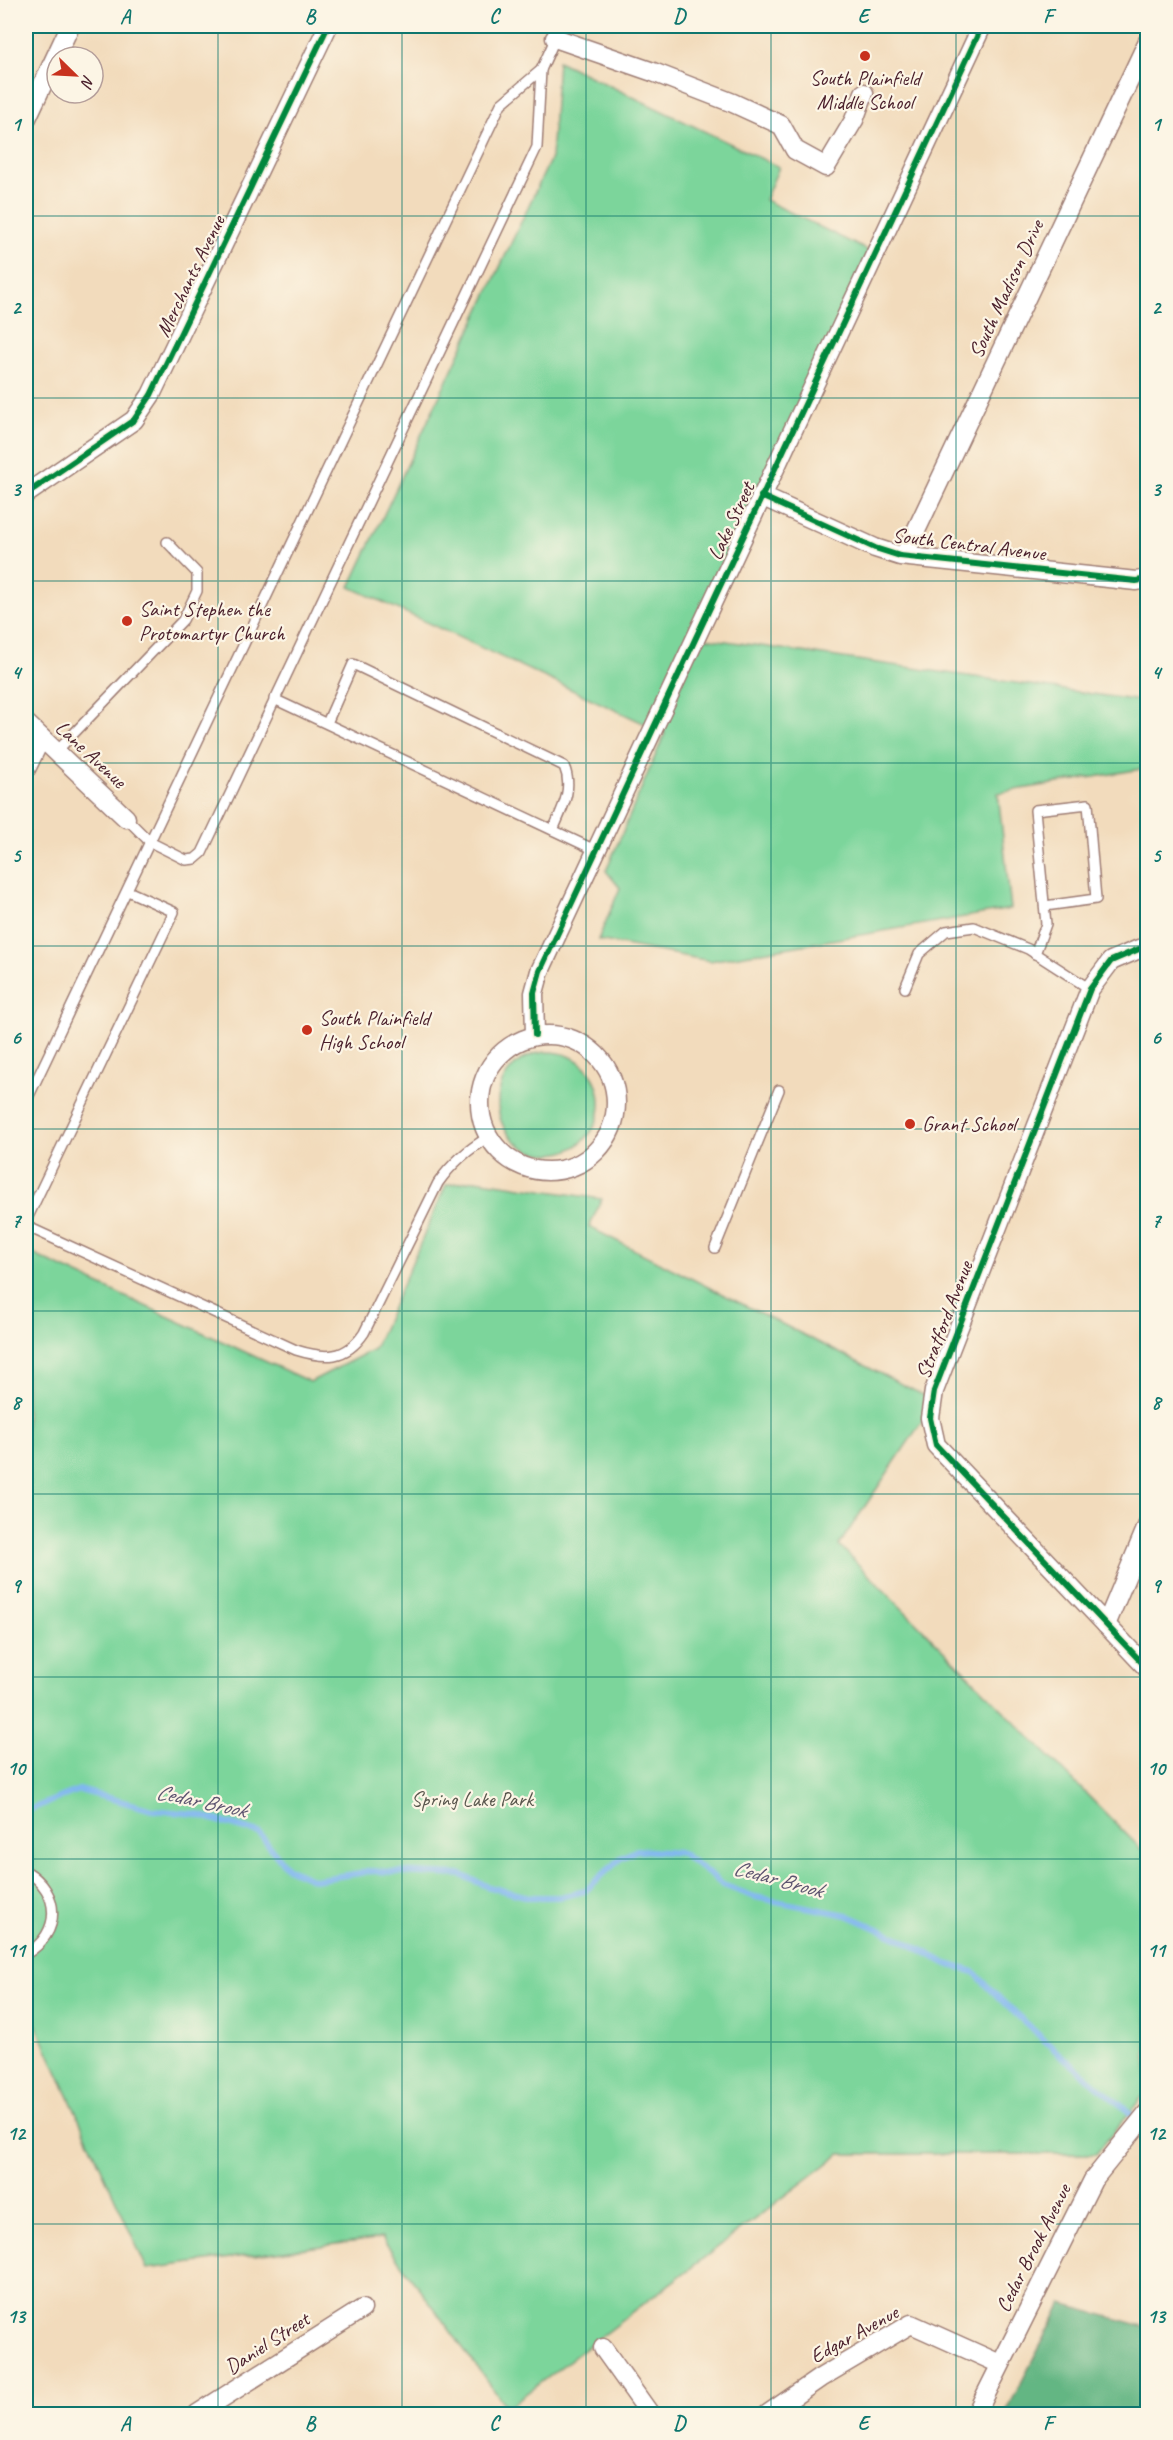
<svg xmlns="http://www.w3.org/2000/svg" width="1173" height="2440" viewBox="0 0 1173 2440" font-family="Caveat,sans-serif">
<rect width="100%" height="100%" fill="#fcf5e5"/>
<filter id="ink" filterUnits="userSpaceOnUse"><feTurbulence type="fractalNoise" baseFrequency=".0167" numOctaves="2"/><feDisplacementMap in="SourceGraphic" scale="12" xChannelSelector="R" yChannelSelector="G"/><feConvolveMatrix kernelMatrix="1 2 1 2 8 2 1 2 1" color-interpolation-filters="sRGB"/></filter>
<filter id="wash" filterUnits="userSpaceOnUse"><feTurbulence type="fractalNoise" baseFrequency=".008" numOctaves="4" result="noise"/><feDisplacementMap in="SourceGraphic" scale="24" xChannelSelector="R" yChannelSelector="G"/><feGaussianBlur stdDeviation="1.35" result="paint"/><feColorMatrix in="noise" values="0 0 0 0 0 0 0 0 0 0 0 0 0 0 0 0 0 1.4 0 .05"/><feComposite in="paint" operator="in"/></filter>
<g filter="url(#wash)">
<rect width="100%" height="100%" fill="#f2dbbc"/>
<g fill="#7bd59b" stroke="#627a63" stroke-width="1.5">
<polygon points="558,61 779,167 765,200 877,255 698,637 1147,702 1147,768 998,793 1011,909 710,961 598,940 620,888 606,871 665,733 350,587 551,158"/>
<circle cx="549" cy="1103" r="51"/>
<polygon points="475,1180 602,1199 589,1227 931,1399 923,1420 839,1545 1147,1855 1147,2091 1096,2154 840,2154 507,2408 382,2238 147,2269 28,2007 26,2008 26,1251 310,1382 374,1349 446,1185"/>
</g>
<polygon fill="#64b683" stroke="#576a57" stroke-width="1.5" points="1062,2304 1147,2327 1147,2414 1005,2414"/>
<g fill="none" stroke-linecap="round" stroke-linejoin="round">
<polyline stroke="#80b7ef" stroke-width="6" points="26,1811 79,1790 153,1810 195,1814 259,1833 287,1868 314,1880 373,1871 461,1875 489,1887 529,1897 560,1897 585,1891 621,1858 637,1850 682,1853 723,1885 755,1897 847,1915 901,1939 947,1964 974,1972 1004,2003 1057,2052 1148,2128"/>
</g>
</g>
<g filter="url(#ink)">
<g fill="none" stroke-linecap="round" stroke-linejoin="round">
<g stroke="#9e7d74" stroke-width="12">
<g id="service">
<polyline points="274,699 595,850"/>
<path d="M327,723L353,664L564,766C574,789 562,809 553,830"/>
<polyline points="56,752 183,620 197,591 197,573 167,542"/>
<polyline points="126,818 150,842 186,860 195,859 202,853 537,147 541,70"/>
<polyline points="1035,954 1046,924 1035,810 1088,804 1096,899 1045,906"/>
<polyline points="905,988 919,954 946,931 974,927 1028,949 1090,989"/>
<polyline points="26,1102 501,104 541,70 561,26"/>
<polyline points="26,1221 174,912 128,891"/>
<path d="M26,1226L296,1350C325,1359 346,1360 364,1333L438,1183C452,1163 468,1149 489,1137"/>
<polyline points="715,1248 779,1090"/>
<path d="M26,1871C61,1892 62,1933 26,1954"/>
</g>
</g>
<g stroke="#9e7d74" stroke-width="21">
<g id="minor">
<polyline points="555,38 653,72 733,103 781,125 795,150 826,167 854,120 864,93"/>
<polyline points="26,120 70,26"/>
<polyline points="26,494 134,420 151,395 328,26"/>
<polyline points="761,496 875,548 900,556 1136,581 1148,579"/>
<polyline points="904,556 1148,41"/>
<polyline points="26,723 126,818"/>
<polyline points="26,769 41,738"/>
<polyline points="1148,948 1139,949 1111,961 1090,989 934,1391 930,1418 936,1445 1148,1669"/>
<circle cx="548" cy="1103" r="68"/>
<polyline points="535,1035 534,993 540,971 982,26"/>
<polyline points="1106,1625 1148,1524"/>
<polyline points="603,2348 650,2414"/>
<polyline points="197,2414 362,2309"/>
<polyline points="768,2414 820,2378 911,2324 1000,2364"/>
<polyline points="976,2414 1093,2180 1148,2112"/>
</g>
</g>
<use href="#service" stroke="#fff" stroke-width="9"/>
<use href="#minor" stroke="#fff" stroke-width="18"/>
<g stroke="#fcf5e5" stroke-width="10">
<g id="cycleway">
<polyline points="26,494 134,420 151,395 328,26"/>
<polyline points="761,496 875,548 900,556 1136,581 1148,579"/>
<polyline points="1148,948 1139,949 1111,961 1090,989 934,1391 930,1418 936,1445 1148,1669"/>
<polyline points="535,1035 534,993 540,971 982,26"/>
</g>
</g>
<use href="#cycleway" stroke="#00873e" stroke-width="6"/>
</g>
</g>
<path fill="none" stroke="#0f766e" stroke-width="1.5" stroke-opacity="0.55" d="M218,26V2414M402,26V2414M586,26V2414M771,26V2414M956,26V2414M26,216H1148M26,398H1148M26,581H1148M26,763H1148M26,946H1148M26,1129H1148M26,1311H1148M26,1494H1148M26,1677H1148M26,1859H1148M26,2042H1148M26,2224H1148"/>
<g fill="#c8321e" stroke="#fcf5e5" stroke-width="2">
<circle cx="865" cy="56" r="6"/>
<circle cx="127" cy="621" r="6"/>
<circle cx="307" cy="1030" r="6"/>
<circle cx="910" cy="1124" r="6"/>
</g>
<g text-anchor="middle" dominant-baseline="central" stroke-width="4.5" stroke-linejoin="round" paint-order="stroke">
<g font-size="21" fill="#4a1f2b" stroke="#fcf5e5" text-anchor="start">
<text x="865" y="78" text-anchor="middle">South Plainfield<tspan x="865" dy="24">Middle School</tspan></text>
<text x="139" y="609">Saint Stephen the<tspan x="139" dy="24">Protomartyr Church</tspan></text>
<text x="319" y="1018">South Plainfield<tspan x="319" dy="24">High School</tspan></text>
<text x="922" y="1124">Grant School</text>
</g>
<g font-size="21" fill="#4a1f2b" stroke="#fcf5e5">
<text transform="translate(190 276) rotate(-64)">Merchants Avenue</text>
<text transform="translate(1006 289) rotate(-65)">South Madison Drive</text>
<text transform="translate(731 521) rotate(-65)">Lake Street</text>
<text transform="translate(969 544) rotate(7)">South Central Avenue</text>
<text transform="translate(91 754) rotate(43)">Lane Avenue</text>
<text transform="translate(944 1320) rotate(-69)">Stratford Avenue</text>
<text transform="translate(1033 2248) rotate(-63)">Cedar Brook Avenue</text>
<text transform="translate(854 2334) rotate(-29)">Edgar Avenue</text>
<text transform="translate(267 2343) rotate(-33)">Daniel Street</text>
</g>
<g font-size="21" fill="#59564d" stroke="#fcf5e5">
<text x="472" y="1799">Spring Lake Park</text>
</g>
<g font-size="22" font-style="italic" fill="#5d5470" stroke="#fcf5e5">
<text transform="translate(201 1801) rotate(12)">Cedar Brook</text>
<text transform="translate(778 1879) rotate(15)">Cedar Brook</text>
</g>
</g>
<rect width="1173" height="2440" fill="none" stroke="#fcf5e5" stroke-width="66"/>
<g transform="translate(75 75) rotate(114)"><circle r="28" fill="#fcf5e5" stroke="#b59f9b" stroke-width="1.5"/>
<path d="M0-4.5L10 22L0 15L-10 22Z" fill="#c8321e"/>
<text y="-9" font-size="16" font-weight="bold" text-anchor="middle" fill="#4a1f2b">N</text>
</g>
<rect x="33" y="33" width="1107" height="2374" fill="none" stroke="#0f766e" stroke-width="2"/>
<g font-size="20" text-anchor="middle" font-weight="bold" fill="#0f766e">
<text x="125" y="23">A</text>
<text x="310" y="23">B</text>
<text x="494" y="23">C</text>
<text x="679" y="23">D</text>
<text x="863" y="23">E</text>
<text x="1048" y="23">F</text>
<text x="16" y="131">1</text>
<text x="1156" y="131">1</text>
<text x="16" y="314">2</text>
<text x="1156" y="314">2</text>
<text x="16" y="496">3</text>
<text x="1156" y="496">3</text>
<text x="16" y="679">4</text>
<text x="1156" y="679">4</text>
<text x="16" y="862">5</text>
<text x="1156" y="862">5</text>
<text x="16" y="1044">6</text>
<text x="1156" y="1044">6</text>
<text x="16" y="1227">7</text>
<text x="1156" y="1227">7</text>
<text x="16" y="1409">8</text>
<text x="1156" y="1409">8</text>
<text x="16" y="1592">9</text>
<text x="1156" y="1592">9</text>
<text x="16" y="1775">10</text>
<text x="1156" y="1775">10</text>
<text x="16" y="1957">11</text>
<text x="1156" y="1957">11</text>
<text x="16" y="2140">12</text>
<text x="1156" y="2140">12</text>
<text x="16" y="2323">13</text>
<text x="1156" y="2323">13</text>
<text x="125" y="2430">A</text>
<text x="310" y="2430">B</text>
<text x="494" y="2430">C</text>
<text x="679" y="2430">D</text>
<text x="863" y="2430">E</text>
<text x="1048" y="2430">F</text>
</g>
</svg>
